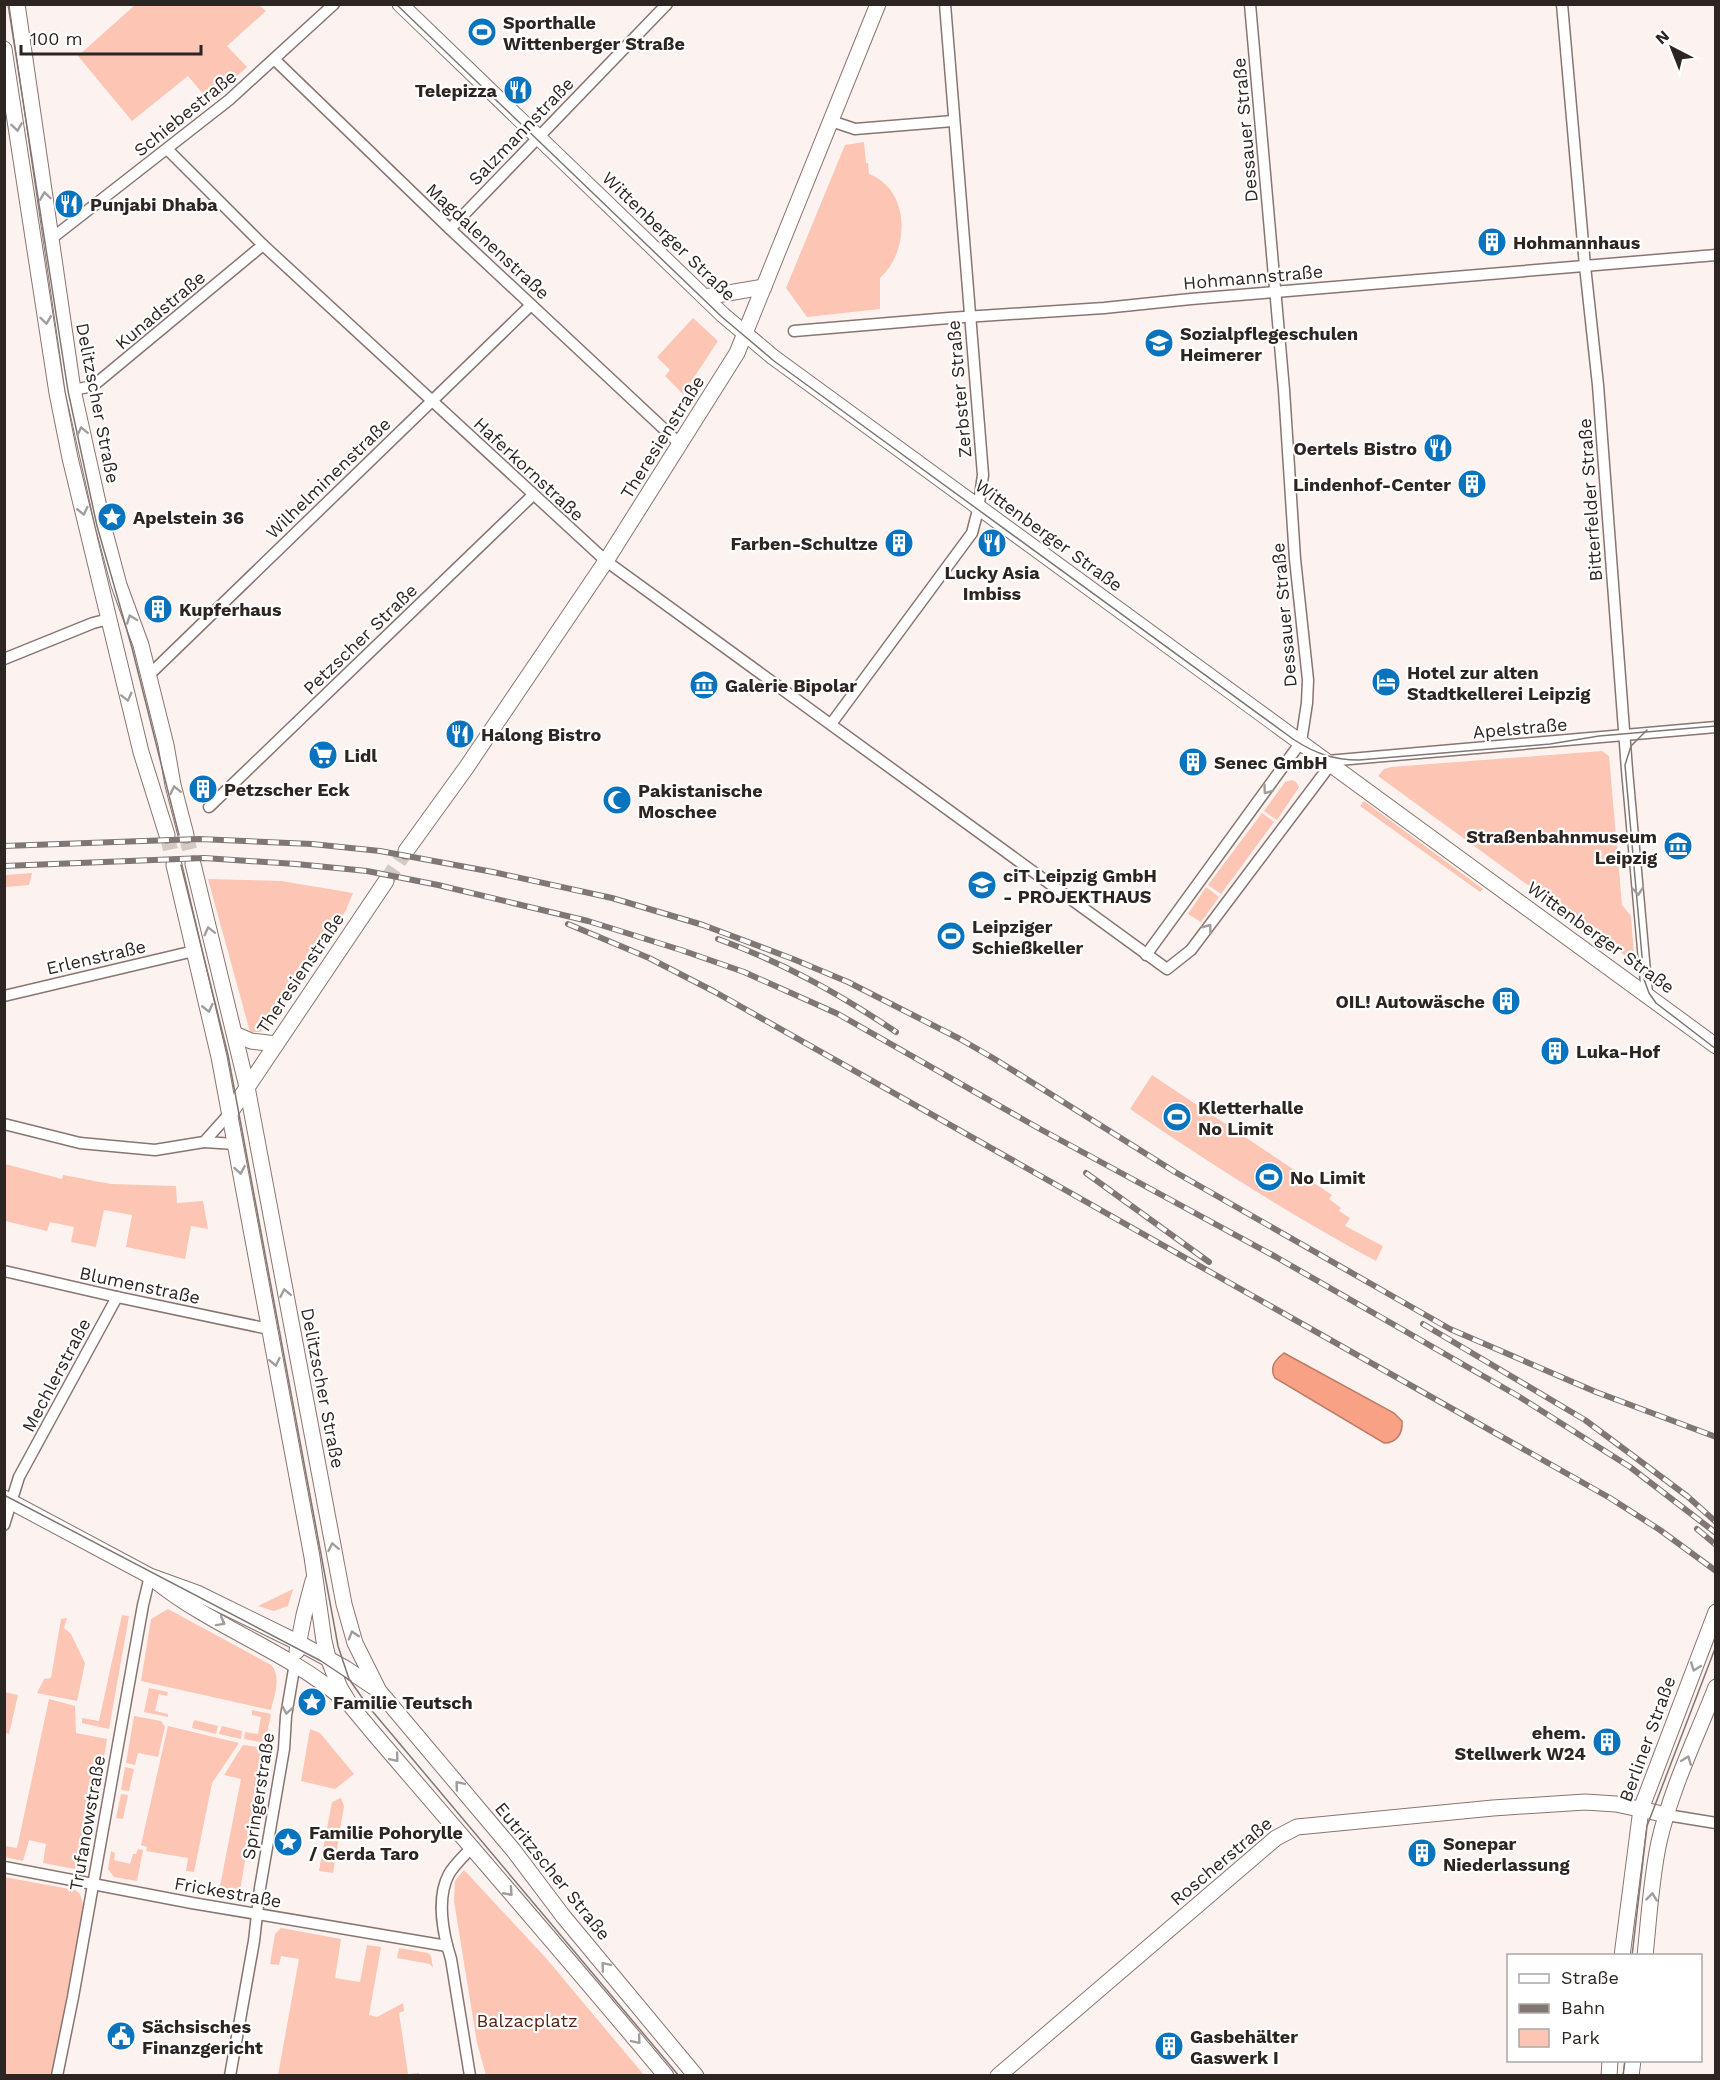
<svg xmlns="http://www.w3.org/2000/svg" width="1720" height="2080" viewBox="0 0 1720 2080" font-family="'Work Sans',sans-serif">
<rect width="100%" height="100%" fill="#fcf3f0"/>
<g fill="#fdc5b3">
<polygon points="135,5 259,5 266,11 227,46 247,67 209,101 188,76 132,121 78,56"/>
<path d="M864,142L866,163H868L869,174C911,190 910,251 880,278V309L807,317L786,288L845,145Z"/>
<polygon points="693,318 718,341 683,394 665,376 670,370 657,357"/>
<polygon points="1602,751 1609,756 1622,905 1631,916 1634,955 1631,960 1378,776 1384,769 1391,767"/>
<polygon points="1292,780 1296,782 1299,787 1277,820 1264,811 1285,782"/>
<polygon points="1364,801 1483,889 1480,892 1360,806"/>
<polygon points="1262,813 1274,822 1221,894 1208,885"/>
<polygon points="32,873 29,885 5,887 5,875"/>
<path d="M208,879L281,881L353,893L346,910C332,931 277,1024 260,1032H250Z"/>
<polygon points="1206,887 1219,897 1201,922 1188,914"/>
<path d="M1152,1075L1332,1195L1329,1199L1341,1208L1339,1211L1350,1218L1345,1226L1383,1246L1376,1261C1290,1215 1211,1164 1130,1109Z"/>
<polygon points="5,1164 62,1179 63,1175 111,1184 176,1186 177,1203 203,1201 208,1229 191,1226 185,1259 126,1247 132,1215 104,1210 96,1247 71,1242 74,1227 50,1222 47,1231 5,1221"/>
<polygon points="293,1589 288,1606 274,1611 258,1606"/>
<path d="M168,1609L271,1665C282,1677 274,1696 271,1710L141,1681L151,1619Z"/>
<polygon points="122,1615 129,1616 109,1729 82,1723 82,1718 99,1721"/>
<polygon points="67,1618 64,1628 71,1634 85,1663 77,1701 37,1693 44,1679 51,1678 61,1619"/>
<polygon points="149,1688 168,1692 167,1696 159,1694 155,1711 168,1714 168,1717 144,1712"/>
<polygon points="4,1692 18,1695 9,1734 5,1733"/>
<polygon points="49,1699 75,1706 76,1733 107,1739 86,1866 80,1870 43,1863 46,1844 29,1840 23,1861 5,1857 5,1846 17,1848"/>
<polygon points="252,1710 271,1714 265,1743 244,1739 245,1732 258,1734 261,1717 252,1715"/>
<polygon points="134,1716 161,1721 165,1727 158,1757 138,1753 135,1765 126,1763"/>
<polygon points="194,1720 218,1726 216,1734 192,1728"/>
<polygon points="168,1726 239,1743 212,1783 194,1872 186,1871 188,1858 146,1851 147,1847 141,1845"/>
<polygon points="222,1726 242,1731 241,1739 219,1734"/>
<polygon points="310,1729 320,1733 354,1774 335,1789 301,1781"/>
<polygon points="243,1745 264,1748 240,1891 238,1896 235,1898 201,1893 203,1883 220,1886 241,1779 224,1775"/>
<polygon points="125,1767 134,1769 129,1791 121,1790"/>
<polygon points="121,1794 128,1795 123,1819 116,1818"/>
<polygon points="341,1798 344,1806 333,1873 319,1871 332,1802"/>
<polygon points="138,1849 143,1850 137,1881 114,1877 108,1869 111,1851 115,1853 114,1860 130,1864 133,1854 136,1854"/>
<polygon points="464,1870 545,1957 644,2075 486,2075 477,2043 454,1901 455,1881"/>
<polygon points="4,1877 75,1890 80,1894 84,1907 54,2075 5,2075"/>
<polygon points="281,1928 341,1939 335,1978 360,1982 367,1945 381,1947 369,2015 377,2017 403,2003 404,2011 399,2013 408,2074 419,2073 419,2075 278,2075 299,1959 281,1956 279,1965 270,1964 275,1934"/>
<polygon points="399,1948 428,1953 431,1956 433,1968 430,1964 397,1958"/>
</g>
<path fill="#f9a185" stroke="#bc7c67" stroke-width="1.5" d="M1284,1353L1394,1413L1402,1421C1403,1433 1397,1443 1384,1443L1275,1378C1269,1367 1275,1360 1284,1353Z"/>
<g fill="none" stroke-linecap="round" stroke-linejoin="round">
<g stroke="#d3cac7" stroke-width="15" stroke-dasharray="15 8" stroke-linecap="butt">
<polyline points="167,835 174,865"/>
<polyline points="186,835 193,864"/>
<polyline points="386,881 406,851"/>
</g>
<g stroke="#89756f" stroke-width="13">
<g id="street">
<polyline points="1562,4 1585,266 1598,385 1627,770 1647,994"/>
<polyline points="275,60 450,229 680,444"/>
<polyline points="831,121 855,129 953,121"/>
<polyline points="167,149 263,245 606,561 1167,969 1191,950 1331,764"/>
<polyline points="450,229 667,4"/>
<polyline points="51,239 229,100 334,4"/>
<polyline points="794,331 949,318 1104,308 1191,299 1716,255"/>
<polyline points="73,390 93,386 263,245"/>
<polyline points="4,659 93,623 109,619"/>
<polyline points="149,675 531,305"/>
<polyline points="831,724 972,533 978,510 983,475 945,4"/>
<polyline points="1327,761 1716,727"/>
<polyline points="209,807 533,495"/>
<polyline points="1146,955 1301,742 1307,703 1308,680 1295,559 1284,390 1250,4"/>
<polyline points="4,996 194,951"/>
<polyline points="4,1124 80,1143 155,1150 204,1142 230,1113"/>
<polyline points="204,1142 235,1144"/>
<polyline points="4,1271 117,1297 269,1329"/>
<polyline points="4,1525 19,1477 117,1297"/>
<polyline points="1667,1815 1716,1823"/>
<polyline points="4,1867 192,1903 447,1946"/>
<polyline points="57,2076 73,1997 143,1605 150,1576"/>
<polyline points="230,2076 254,1941 260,1888 284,1749 286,1716 295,1663"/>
<path d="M470,2076L451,1959C443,1934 436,1898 449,1874C454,1865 464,1856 471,1848"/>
</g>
</g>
<g stroke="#89756f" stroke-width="17">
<g id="secondary">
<polyline points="17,4 73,390 103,525 119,585 141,645 166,745 173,785 186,835"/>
<polyline points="400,4 723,315 773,357 1716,1046"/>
<polyline points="4,49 57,393 70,458 141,752 167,835"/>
<polyline points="705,297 764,287"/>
<polyline points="406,851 466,768 606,561 737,353 878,4"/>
<polyline points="193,864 247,1087 344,1604 355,1643 379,1691 514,1851 563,1916 696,2076"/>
<path d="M174,865L219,1057L312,1557L324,1641L328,1658L340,1688L351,1706L370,1729C469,1845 569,1959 666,2076"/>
<polyline points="235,1034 251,1041 276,1044"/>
<polyline points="230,1113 386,881"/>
<polyline points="4,1498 150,1576 197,1593 299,1643 345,1668 375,1688"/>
<path d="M157,1582C215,1628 285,1650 342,1698"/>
<polyline points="297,1651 304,1615 313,1581"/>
<polyline points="1622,1956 1641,1809 1716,1612"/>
<path d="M1645,1956C1649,1918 1651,1879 1659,1842C1671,1789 1696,1738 1716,1687"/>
<polyline points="998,2076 1276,1838 1297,1827 1493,1808 1585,1802 1616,1804 1667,1815"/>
<polyline points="1609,2076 1610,2060"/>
<polyline points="1631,2076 1633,2060"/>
</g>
</g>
<use href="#street" stroke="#fff" stroke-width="10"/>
<use href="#secondary" stroke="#fff" stroke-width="15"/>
<g stroke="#807774" stroke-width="1.5">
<polyline points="8,4 68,391 97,526 132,648 179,835"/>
<path d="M396,4L722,317L774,361L1293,739C1314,753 1333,760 1359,760L1550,744L1599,736L1716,726"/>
<polyline points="1647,730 1631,746 1625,765 1644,979 1649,993 1656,1003 1716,1049"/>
<polyline points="181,865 228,1055 334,1624 338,1646 349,1679 368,1706 679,2076"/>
<polyline points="4,1495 321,1661 351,1681"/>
<polyline points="1632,1956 1647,1826 1716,1646"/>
<polyline points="1623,2076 1625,2060"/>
</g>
<g stroke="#807774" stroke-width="6">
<g id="rail">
<polyline points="4,846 199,839 312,844 380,851 493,872 612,898 703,925 793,959 848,982 960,1039 993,1058 1175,1172 1450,1329 1596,1392 1716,1437"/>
<polyline points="4,866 204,858 296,864 367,871 438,885 588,921 681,950 744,972 838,1014 1040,1129 1276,1257 1518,1396 1630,1467 1716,1533"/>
<polyline points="568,924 649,958 715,992 1610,1498 1660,1530 1716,1571"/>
<path d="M718,939C784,963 838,993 896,1032"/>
<polyline points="1086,1173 1209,1262"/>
<polyline points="1423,1324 1585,1420 1687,1496 1716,1522"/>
<polyline points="1697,1529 1716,1545"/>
</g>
</g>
<use href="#rail" stroke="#fff" stroke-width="4" stroke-dasharray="11" stroke-linecap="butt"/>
</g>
<defs><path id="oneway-chevron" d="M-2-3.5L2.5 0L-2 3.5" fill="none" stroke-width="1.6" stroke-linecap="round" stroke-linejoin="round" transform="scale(1.5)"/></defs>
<g stroke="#a09d9c">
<use href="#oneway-chevron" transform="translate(17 127) rotate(81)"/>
<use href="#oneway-chevron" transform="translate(45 196) rotate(-98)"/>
<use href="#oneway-chevron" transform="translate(46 320) rotate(82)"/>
<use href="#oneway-chevron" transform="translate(82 431) rotate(-102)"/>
<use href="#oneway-chevron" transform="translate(83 511) rotate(77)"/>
<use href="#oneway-chevron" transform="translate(131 619) rotate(-110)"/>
<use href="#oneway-chevron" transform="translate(127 697) rotate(76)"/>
<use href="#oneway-chevron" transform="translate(175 790) rotate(-102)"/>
<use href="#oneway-chevron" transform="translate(1267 790) rotate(126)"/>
<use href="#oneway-chevron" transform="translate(1638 891) rotate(85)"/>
<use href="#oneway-chevron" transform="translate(1208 928) rotate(-53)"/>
<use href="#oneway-chevron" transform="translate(209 931) rotate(-104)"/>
<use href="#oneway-chevron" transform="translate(208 1008) rotate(77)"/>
<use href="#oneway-chevron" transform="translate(240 1170) rotate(80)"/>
<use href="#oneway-chevron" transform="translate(285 1293) rotate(-101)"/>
<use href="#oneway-chevron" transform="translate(275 1362) rotate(79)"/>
<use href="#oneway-chevron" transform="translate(333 1547) rotate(-101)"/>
<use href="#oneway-chevron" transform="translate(221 1622) rotate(29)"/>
<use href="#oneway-chevron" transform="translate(353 1635) rotate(-107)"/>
<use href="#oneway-chevron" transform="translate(1695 1667) rotate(111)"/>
<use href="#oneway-chevron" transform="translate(287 1710) rotate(100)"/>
<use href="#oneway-chevron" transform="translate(395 1758) rotate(50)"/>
<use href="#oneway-chevron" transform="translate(1687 1760) rotate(-69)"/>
<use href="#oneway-chevron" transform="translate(459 1785) rotate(-130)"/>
<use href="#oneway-chevron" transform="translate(509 1892) rotate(48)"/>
<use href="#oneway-chevron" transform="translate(1652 1897) rotate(-84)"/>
<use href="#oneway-chevron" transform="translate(605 1966) rotate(-130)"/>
<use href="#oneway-chevron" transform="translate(637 2040) rotate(50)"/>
</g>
<defs>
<g id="stadium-disc" transform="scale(1.5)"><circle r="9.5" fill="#0a73be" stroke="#fff"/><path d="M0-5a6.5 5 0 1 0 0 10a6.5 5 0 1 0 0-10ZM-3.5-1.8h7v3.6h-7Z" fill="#fff"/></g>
<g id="restaurant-disc" transform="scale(1.5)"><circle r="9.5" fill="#0a73be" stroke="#fff"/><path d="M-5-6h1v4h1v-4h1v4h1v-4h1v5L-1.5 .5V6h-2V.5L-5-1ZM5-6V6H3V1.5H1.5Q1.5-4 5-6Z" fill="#fff"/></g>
<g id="building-disc" transform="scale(1.5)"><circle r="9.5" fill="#0a73be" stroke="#fff"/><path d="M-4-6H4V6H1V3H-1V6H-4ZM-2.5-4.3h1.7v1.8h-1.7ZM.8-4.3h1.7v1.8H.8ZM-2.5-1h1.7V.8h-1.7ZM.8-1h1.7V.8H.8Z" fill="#fff"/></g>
<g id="school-disc" transform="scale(1.5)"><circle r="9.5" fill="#0a73be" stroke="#fff"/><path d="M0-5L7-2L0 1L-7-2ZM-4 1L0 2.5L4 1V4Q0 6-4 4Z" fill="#fff"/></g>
<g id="sight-disc" transform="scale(1.5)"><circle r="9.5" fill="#0a73be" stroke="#fff"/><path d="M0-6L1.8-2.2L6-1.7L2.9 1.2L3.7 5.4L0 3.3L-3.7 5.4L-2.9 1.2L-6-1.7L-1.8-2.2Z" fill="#fff"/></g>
<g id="hotel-disc" transform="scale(1.5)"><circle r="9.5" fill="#0a73be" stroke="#fff"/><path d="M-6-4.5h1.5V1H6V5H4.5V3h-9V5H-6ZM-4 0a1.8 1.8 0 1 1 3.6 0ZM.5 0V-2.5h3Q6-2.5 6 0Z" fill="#fff"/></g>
<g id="museum-disc" transform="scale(1.5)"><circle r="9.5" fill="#0a73be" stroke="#fff"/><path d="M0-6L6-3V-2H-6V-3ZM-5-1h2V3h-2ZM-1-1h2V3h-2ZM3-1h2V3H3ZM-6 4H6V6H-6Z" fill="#fff"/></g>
<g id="supermarket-disc" transform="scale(1.5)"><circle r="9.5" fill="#0a73be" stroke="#fff"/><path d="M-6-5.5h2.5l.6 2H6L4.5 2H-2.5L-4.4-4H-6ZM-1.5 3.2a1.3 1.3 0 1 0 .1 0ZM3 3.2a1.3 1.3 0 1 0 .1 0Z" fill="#fff"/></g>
<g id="mosque-disc" transform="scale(1.5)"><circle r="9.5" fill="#0a73be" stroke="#fff"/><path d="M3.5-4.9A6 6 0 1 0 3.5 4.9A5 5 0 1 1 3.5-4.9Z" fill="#fff"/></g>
<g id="civic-disc" transform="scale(1.5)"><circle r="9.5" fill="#0a73be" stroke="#fff"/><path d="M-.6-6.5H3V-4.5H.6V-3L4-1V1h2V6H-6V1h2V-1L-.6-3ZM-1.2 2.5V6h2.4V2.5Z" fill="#fff"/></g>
</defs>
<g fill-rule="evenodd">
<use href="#stadium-disc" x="482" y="32"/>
<use href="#restaurant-disc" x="518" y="90"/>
<use href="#restaurant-disc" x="69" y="204"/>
<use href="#building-disc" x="1492" y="242"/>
<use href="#school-disc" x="1159" y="343"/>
<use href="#restaurant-disc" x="1438" y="448"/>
<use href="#building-disc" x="1472" y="484"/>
<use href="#sight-disc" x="112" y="517"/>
<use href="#building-disc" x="899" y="543"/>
<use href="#restaurant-disc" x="992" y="543"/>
<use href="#building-disc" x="158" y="609"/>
<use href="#hotel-disc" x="1386" y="682"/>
<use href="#museum-disc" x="704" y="685"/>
<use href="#restaurant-disc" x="460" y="734"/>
<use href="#supermarket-disc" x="323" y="755"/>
<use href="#building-disc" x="1193" y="762"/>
<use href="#building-disc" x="203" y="789"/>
<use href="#mosque-disc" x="617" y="800"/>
<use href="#museum-disc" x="1678" y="846"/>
<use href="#school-disc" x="982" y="885"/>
<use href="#stadium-disc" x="951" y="936"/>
<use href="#building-disc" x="1506" y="1001"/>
<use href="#building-disc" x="1555" y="1051"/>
<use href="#stadium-disc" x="1177" y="1117"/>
<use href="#stadium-disc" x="1269" y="1177"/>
<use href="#sight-disc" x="312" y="1702"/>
<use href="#building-disc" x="1607" y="1742"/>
<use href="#sight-disc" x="288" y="1842"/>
<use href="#building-disc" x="1422" y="1853"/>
<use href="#civic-disc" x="121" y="2036"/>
<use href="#building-disc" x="1169" y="2046"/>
</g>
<g text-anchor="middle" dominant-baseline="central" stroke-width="4.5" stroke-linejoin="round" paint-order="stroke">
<g font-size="18" font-weight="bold" fill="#2d2522" stroke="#fff" text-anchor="start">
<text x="503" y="22">Sporthalle<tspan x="503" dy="21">Wittenberger Straße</tspan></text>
<text x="497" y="90" text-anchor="end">Telepizza</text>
<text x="90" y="204">Punjabi Dhaba</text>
<text x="1513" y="242">Hohmannhaus</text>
<text x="1180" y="333">Sozialpflegeschulen<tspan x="1180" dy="21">Heimerer</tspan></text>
<text x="1417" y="448" text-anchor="end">Oertels Bistro</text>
<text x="1451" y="484" text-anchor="end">Lindenhof-Center</text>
<text x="133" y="517">Apelstein 36</text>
<text x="878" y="543" text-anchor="end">Farben-Schultze</text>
<text x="992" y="572" text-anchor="middle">Lucky Asia<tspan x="992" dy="21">Imbiss</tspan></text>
<text x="179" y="609">Kupferhaus</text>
<text x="1407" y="672">Hotel zur alten<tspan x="1407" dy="21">Stadtkellerei Leipzig</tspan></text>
<text x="725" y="685">Galerie Bipolar</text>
<text x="481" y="734">Halong Bistro</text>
<text x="344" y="755">Lidl</text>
<text x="1214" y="762">Senec GmbH</text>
<text x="224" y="789">Petzscher Eck</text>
<text x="638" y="790">Pakistanische<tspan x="638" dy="21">Moschee</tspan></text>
<text x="1657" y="836" text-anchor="end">Straßenbahnmuseum<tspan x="1657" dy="21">Leipzig</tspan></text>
<text x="1003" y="875">ciT Leipzig GmbH<tspan x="1003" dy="21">- PROJEKTHAUS</tspan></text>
<text x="972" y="926">Leipziger<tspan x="972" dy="21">Schießkeller</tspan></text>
<text x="1485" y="1001" text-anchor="end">OIL! Autowäsche</text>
<text x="1576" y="1051">Luka-Hof</text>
<text x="1198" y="1107">Kletterhalle<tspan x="1198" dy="21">No Limit</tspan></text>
<text x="1290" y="1177">No Limit</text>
<text x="333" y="1702">Familie Teutsch</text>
<text x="1586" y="1732" text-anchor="end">ehem.<tspan x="1586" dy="21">Stellwerk W24</tspan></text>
<text x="309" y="1832">Familie Pohorylle<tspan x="309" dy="21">/ Gerda Taro</tspan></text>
<text x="1443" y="1843">Sonepar<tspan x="1443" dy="21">Niederlassung</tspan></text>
<text x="142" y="2026">Sächsisches<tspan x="142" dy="21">Finanzgericht</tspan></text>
<text x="1190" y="2036">Gasbehälter<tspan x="1190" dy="21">Gaswerk I</tspan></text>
</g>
<g font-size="18" fill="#2d2522" stroke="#fff">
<text transform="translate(185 113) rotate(-39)">Schiebestraße</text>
<text transform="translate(1245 130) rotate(-95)">Dessauer Straße</text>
<text transform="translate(521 131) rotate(-46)">Salzmannstraße</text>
<text transform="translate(669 236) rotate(44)">Wittenberger Straße</text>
<text transform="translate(488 241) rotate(43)">Magdalenenstraße</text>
<text transform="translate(1253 277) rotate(-5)">Hohmannstraße</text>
<text transform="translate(160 310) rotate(-40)">Kunadstraße</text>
<text transform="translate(959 389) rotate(-95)">Zerbster Straße</text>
<text transform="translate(98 403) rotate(79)">Delitzscher Straße</text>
<text transform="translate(662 437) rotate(-58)">Theresienstraße</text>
<text transform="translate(529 469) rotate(43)">Haferkornstraße</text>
<text transform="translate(328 478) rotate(-44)">Wilhelminenstraße</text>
<text transform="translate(1590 500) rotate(-94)">Bitterfelder Straße</text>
<text transform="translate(1049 535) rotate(36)">Wittenberger Straße</text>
<text transform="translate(1284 615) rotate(-95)">Dessauer Straße</text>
<text transform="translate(360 639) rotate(-44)">Petzscher Straße</text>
<text transform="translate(1520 728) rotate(-5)">Apelstraße</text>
<text transform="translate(1601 937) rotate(36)">Wittenberger Straße</text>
<text transform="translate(96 957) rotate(-13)">Erlenstraße</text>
<text transform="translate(300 973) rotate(-56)">Theresienstraße</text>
<text transform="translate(140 1285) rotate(12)">Blumenstraße</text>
<text transform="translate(56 1375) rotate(-62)">Mechlerstraße</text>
<text transform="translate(323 1388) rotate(79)">Delitzscher Straße</text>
<text transform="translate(1647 1739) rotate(-70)">Berliner Straße</text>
<text transform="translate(258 1796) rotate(-81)">Springerstraße</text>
<text transform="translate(87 1823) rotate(-80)">Trufanowstraße</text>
<text transform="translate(1221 1861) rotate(-40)">Roscherstraße</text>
<text transform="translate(553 1871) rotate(51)">Eutritzscher Straße</text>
<text transform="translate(228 1892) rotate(10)">Frickestraße</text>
</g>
<g font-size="18" fill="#58210f" stroke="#fff">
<text x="527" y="2020">Balzacplatz</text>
</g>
</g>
<rect width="1720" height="2080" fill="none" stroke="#2d2522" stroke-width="12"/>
<rect x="1507" y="1954" width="195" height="108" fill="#ffffff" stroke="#aba8a7" stroke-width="1.5"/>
<rect x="1519" y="1974" width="30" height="9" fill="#ffffff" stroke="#aba8a7" stroke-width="1.5"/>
<text x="1561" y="1984" font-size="18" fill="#2d2522">Straße</text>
<rect x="1519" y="2004" width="30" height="9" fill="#807774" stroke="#aba8a7" stroke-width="1.5"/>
<text x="1561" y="2014" font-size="18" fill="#2d2522">Bahn</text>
<rect x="1519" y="2029" width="30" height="18" fill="#fdc5b3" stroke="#aba8a7" stroke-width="1.5"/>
<text x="1561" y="2044" font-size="18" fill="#2d2522">Park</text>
<g transform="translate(1672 48) rotate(318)" stroke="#ffffff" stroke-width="4.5" paint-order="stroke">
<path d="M0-4.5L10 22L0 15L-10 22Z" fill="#2d2522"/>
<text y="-9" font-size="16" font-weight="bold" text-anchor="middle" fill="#2d2522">N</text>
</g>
<path d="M21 45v9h180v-9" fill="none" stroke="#2d2522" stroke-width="3"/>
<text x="30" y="45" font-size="18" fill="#2d2522" stroke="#ffffff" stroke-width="4.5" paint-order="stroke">100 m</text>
</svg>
